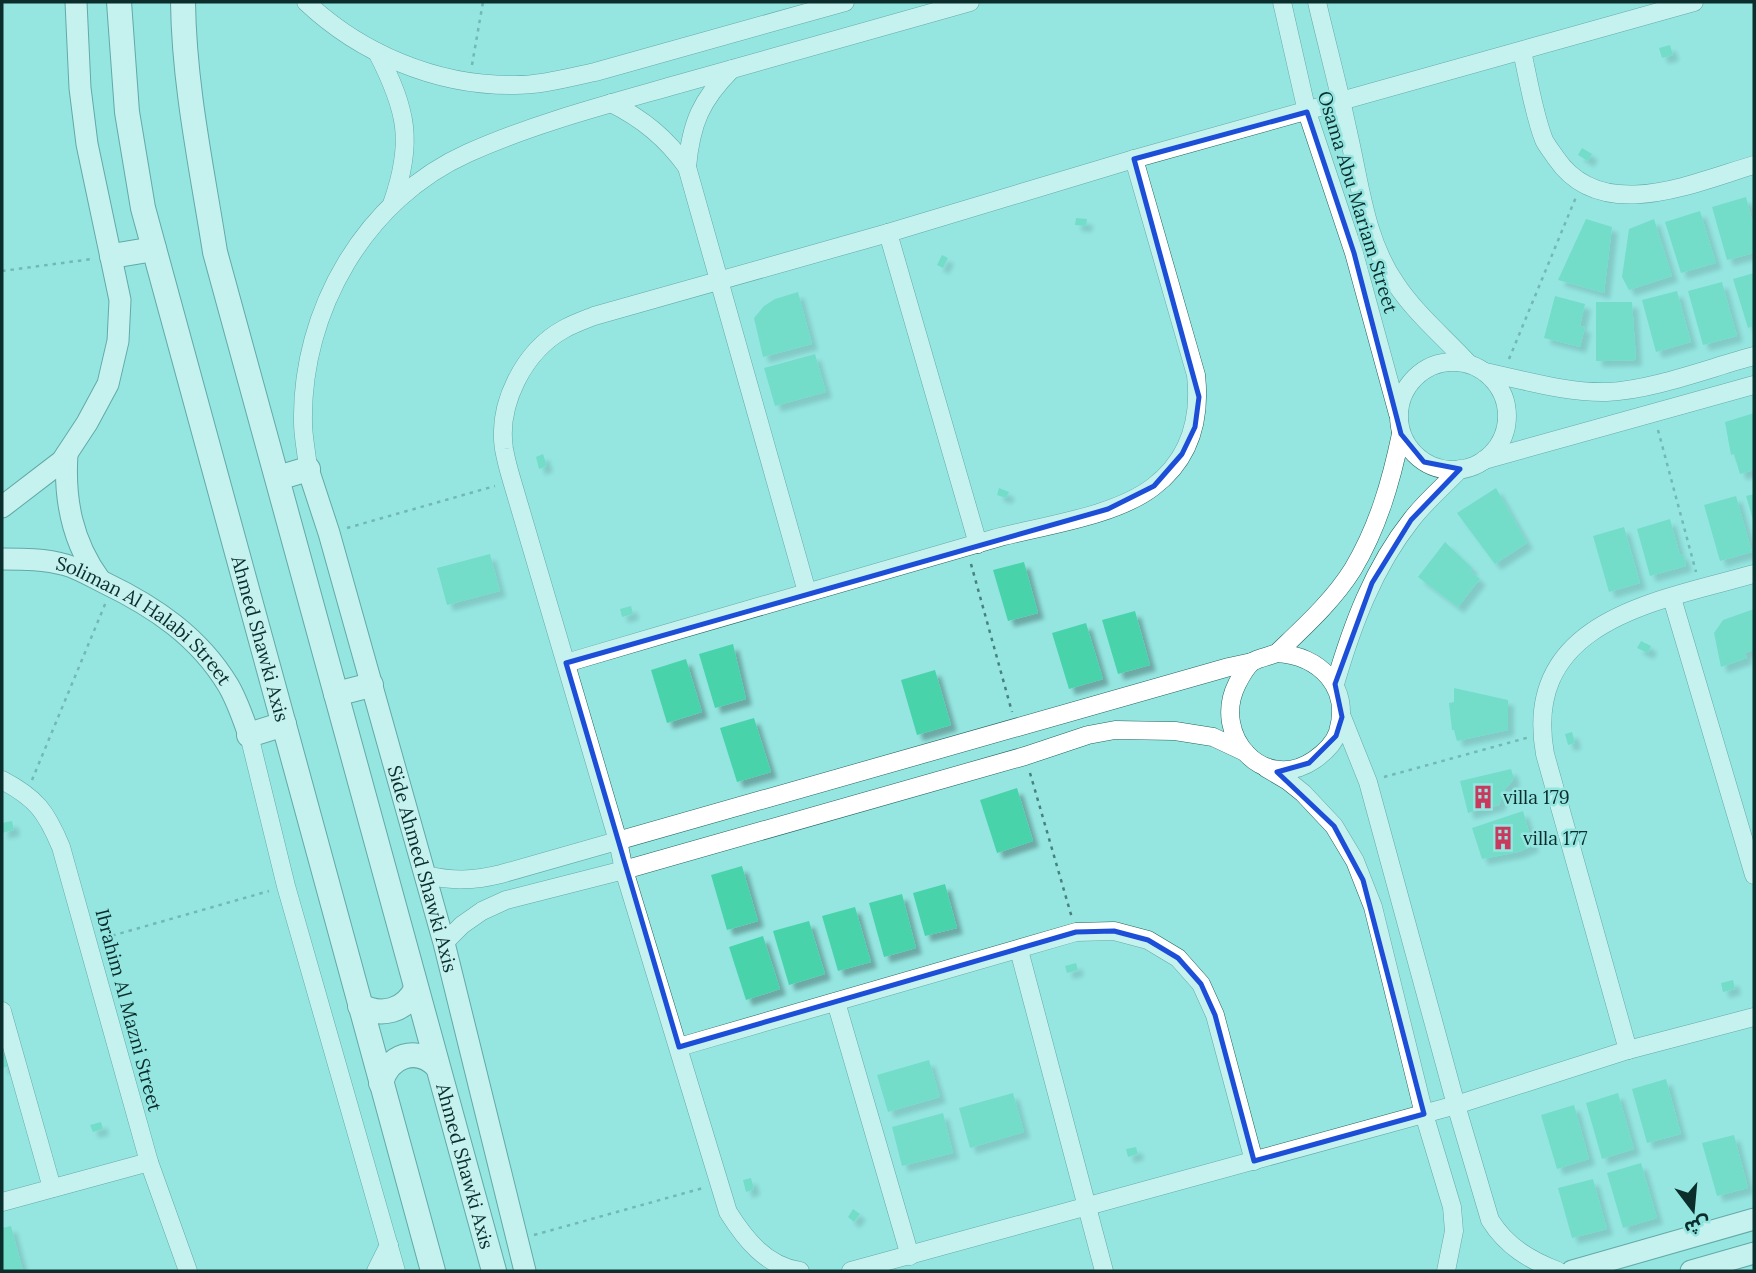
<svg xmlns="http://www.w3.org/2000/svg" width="1756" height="1273" viewBox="0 0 1756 1273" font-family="Lora,'Noto Sans Arabic',serif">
<defs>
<filter id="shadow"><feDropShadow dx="6" dy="6" stdDeviation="2" flood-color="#0004"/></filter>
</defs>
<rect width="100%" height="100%" fill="#95e6e1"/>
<g fill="#49d3ab" filter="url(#shadow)">
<polygon points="1670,45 1673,55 1662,58 1659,48"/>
<polygon points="1582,148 1592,154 1588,161 1578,155"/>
<polygon points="1746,197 1754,227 1754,253 1727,260 1712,207"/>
<polygon points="1700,211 1716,263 1681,273 1665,222"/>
<polygon points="1076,218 1087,219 1086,226 1075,225"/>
<polygon points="1586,219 1612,227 1604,293 1558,280"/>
<polygon points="1654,219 1672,276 1629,290 1622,277 1629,229"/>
<polygon points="942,255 948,258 943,268 937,265"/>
<polygon points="1754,273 1754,326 1748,328 1733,279"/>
<polygon points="1722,282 1737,336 1703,345 1688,291"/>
<polygon points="1677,291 1691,342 1656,352 1642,300"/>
<polygon points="798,292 812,344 763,357 754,318 764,306 775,299"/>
<polygon points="1555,296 1585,304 1580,326 1585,327 1580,347 1544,338"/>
<polygon points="1596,302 1632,302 1636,360 1596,361"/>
<polygon points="815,354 826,392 775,406 764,368"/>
<polygon points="1754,413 1754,470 1740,474 1734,454 1731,455 1725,422"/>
<polygon points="543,454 547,466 539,469 536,457"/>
<polygon points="999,488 1009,492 1006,498 997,495"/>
<polygon points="1496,488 1527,543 1495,564 1457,513"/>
<polygon points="1754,494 1754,523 1746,496"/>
<polygon points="1736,496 1752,552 1720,561 1704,505"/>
<polygon points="1670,519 1680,555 1683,554 1686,566 1650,576 1637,529"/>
<polygon points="1624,527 1640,583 1609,592 1593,536"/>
<polygon points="1445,542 1472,568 1470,571 1480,579 1458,607 1418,577"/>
<polygon points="490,554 500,591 447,605 437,568"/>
<polygon points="1024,562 1038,613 1008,621 993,570"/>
<polygon points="631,606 633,614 622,617 620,609"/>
<polygon points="1754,609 1754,650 1745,653 1747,658 1721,667 1714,633 1723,620"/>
<polygon points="1135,611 1150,665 1118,674 1102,620"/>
<polygon points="1086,623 1103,679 1069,689 1052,633"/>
<polygon points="1641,641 1651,646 1648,653 1637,648"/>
<polygon points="733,644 746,699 715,708 699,654"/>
<polygon points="686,659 702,712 667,723 651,670"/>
<polygon points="935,670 951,725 917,735 901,680"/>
<polygon points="1454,688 1508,700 1508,730 1457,741 1454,730 1452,730 1449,703 1454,702"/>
<polygon points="754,718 771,772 737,782 720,728"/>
<polygon points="1572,732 1575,743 1568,745 1565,734"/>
<polygon points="1511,769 1514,779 1505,789 1499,805 1468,813 1460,781"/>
<polygon points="1017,788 1033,841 997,853 980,800"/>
<polygon points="1523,811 1533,846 1518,852 1482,859 1472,828"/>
<polygon points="12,821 14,830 2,833 2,823"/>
<polygon points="742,866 758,921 727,930 711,875"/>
<polygon points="945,884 957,928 925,936 913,893"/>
<polygon points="902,894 916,948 884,957 869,903"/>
<polygon points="855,907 871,962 838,971 822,916"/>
<polygon points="809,921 825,974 789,985 773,931"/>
<polygon points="763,936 780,989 746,1000 729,947"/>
<polygon points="1076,963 1078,970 1067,973 1065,966"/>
<polygon points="1733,980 1735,989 1723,992 1721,983"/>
<polygon points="6,1053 10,1066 2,1068 2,1055"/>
<polygon points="929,1060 940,1097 888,1112 877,1075"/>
<polygon points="1666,1079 1681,1134 1647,1143 1632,1089"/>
<polygon points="1013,1093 1024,1132 970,1148 959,1108"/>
<polygon points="1618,1093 1634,1149 1602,1159 1586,1103"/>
<polygon points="1574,1105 1589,1159 1557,1169 1541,1115"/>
<polygon points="943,1113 953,1153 902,1166 892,1127"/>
<polygon points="101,1122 103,1129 93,1132 90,1125"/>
<polygon points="1734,1135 1748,1188 1717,1196 1702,1143"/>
<polygon points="1136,1147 1138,1154 1128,1157 1126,1149"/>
<polygon points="1641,1163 1657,1218 1623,1228 1607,1173"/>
<polygon points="751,1178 754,1189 746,1192 743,1180"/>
<polygon points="1593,1179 1607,1229 1572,1238 1558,1188"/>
<polygon points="853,1209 860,1214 854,1222 848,1217"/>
<polygon points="11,1226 23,1271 2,1271 2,1228"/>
</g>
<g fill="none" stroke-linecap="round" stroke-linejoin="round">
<g stroke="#23625f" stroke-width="19">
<g id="minor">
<path d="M306,2C360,53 435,85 510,85C539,86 567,78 595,72L845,2"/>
<polyline points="1282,2 1307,112 1354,253 1398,414"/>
<path d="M1317,2C1327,45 1339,89 1348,132C1360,183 1365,240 1396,284C1416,314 1444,337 1468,363"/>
<path d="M1522,51C1528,78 1534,115 1544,140C1547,146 1552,152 1556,158C1601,225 1693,183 1754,165"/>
<path d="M377,52C407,110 414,142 392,204"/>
<path d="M732,69C701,100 691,123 687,167L807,592"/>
<path d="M611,103C643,119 666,138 687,167"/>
<polyline points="888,233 978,544"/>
<circle cx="1453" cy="416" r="54"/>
<path d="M1485,372C1524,380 1567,393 1607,392C1653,390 1709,368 1754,356"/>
<polyline points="1484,460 1754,385"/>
<path d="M308,469C307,454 303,438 303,422C301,311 365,199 468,153C535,123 609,104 679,84C776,56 873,29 970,2"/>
<polyline points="1672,598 1754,875"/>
<path d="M1277,653C1320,656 1351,687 1338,732C1334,744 1324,753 1314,760C1264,794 1211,736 1237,684C1240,678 1246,667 1252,662C1258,658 1270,656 1277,653Z"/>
<path d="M1277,653C1304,627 1333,601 1353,569C1378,527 1391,482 1401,434"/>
<path d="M566,663C708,621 850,580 993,539C1040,526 1114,517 1153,487C1190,459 1201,420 1196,375L1134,159"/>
<path d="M1335,684C1352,626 1373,568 1412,519C1426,501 1444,486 1460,469"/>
<path d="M1342,717L1368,782L1456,1105L1490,1220C1507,1247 1530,1260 1558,1271"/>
<polyline points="249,735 286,886 396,1271"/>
<polyline points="1266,768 1288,781 1303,793 1334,826 1355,861 1373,907 1424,1114 1452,1207 1454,1231 1446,1271"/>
<path d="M2,780C36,798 46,811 61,847L149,1162L188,1271"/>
<path d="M425,875C452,881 473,881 501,874L1229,667L1252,662"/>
<polyline points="444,943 462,925 482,911 506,900 624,870 1025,756 1088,735 1115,730 1175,731 1213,737 1245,752"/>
<polyline points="1019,950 1104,1271"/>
<polyline points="836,1002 910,1256"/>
<polyline points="2,1011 52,1188"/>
<polyline points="679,1047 1076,932 1114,931 1148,940 1178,958 1201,984 1215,1015 1254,1161"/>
<path d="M1628,1050L1545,754C1521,620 1658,601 1754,574"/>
<polyline points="2,1202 149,1162"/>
<polyline points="376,1271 389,1245"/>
<path d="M800,1271C766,1266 745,1239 728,1212L624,870L618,841L512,481C509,471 506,460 504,449C497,404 524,351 564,329C573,324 584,320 594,316L888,233L1134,159L1694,2"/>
<polyline points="851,1271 1456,1105 1628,1050 1754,1017"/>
</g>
</g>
<g stroke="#23625f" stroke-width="23">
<g id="tertiary">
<path d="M67,454C64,500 72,542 100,580"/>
<path id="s1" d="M308,469L329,533L444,943L525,1271"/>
<polyline points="2,507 62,461 87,423 108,384 118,341 120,300 87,144 80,88 76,2"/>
<path id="s2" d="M2,559C23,559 45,559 66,565C79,569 93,577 105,583C155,607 199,637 228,685C237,700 243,718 249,735"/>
<polyline points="1572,1271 1754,1219"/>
<polyline points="1691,1271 1754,1253"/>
</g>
</g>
<g stroke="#23625f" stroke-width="26">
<g id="secondary">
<path id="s3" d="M119,2L127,112L143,208L433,1271"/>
<path id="s4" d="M183,2C184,86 202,169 215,252L494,1271"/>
<polyline points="112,256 154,249"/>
<polyline points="278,478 308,469"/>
<polyline points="336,694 371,685"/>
<polyline points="249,735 284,724"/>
<path d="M360,1006C382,1017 405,1011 416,989"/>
<path d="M381,1083C388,1055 417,1046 437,1066"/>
</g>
</g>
<g stroke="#4a817e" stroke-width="2.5" stroke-dasharray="3.5 5" stroke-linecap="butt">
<polyline points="472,65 483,2"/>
<polyline points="2,271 92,259"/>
<polyline points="1509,359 1576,197"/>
<polyline points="1658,430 1696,572"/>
<polyline points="347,528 495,486"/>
<polyline points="971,564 1012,712"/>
<polyline points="1030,773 1072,918"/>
<polyline points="1384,777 1530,737"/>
<polyline points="32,780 106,602"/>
<polyline points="104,938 269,891"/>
<polyline points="534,1235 703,1188"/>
</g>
<use href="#minor" stroke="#fff" stroke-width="18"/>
<use href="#tertiary" stroke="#fff" stroke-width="21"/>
<use href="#secondary" stroke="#fff" stroke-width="24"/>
</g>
<path d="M0 0H1756V1273H0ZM1307,112L1354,253L1401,434L1424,462L1460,469L1411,520L1372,583L1335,684L1342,717L1336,736L1309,763L1277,772L1334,826L1363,880L1424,1114L1254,1161L1215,1015L1201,984L1178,958L1148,940L1114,931L1076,932L679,1047L566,663L1108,509L1154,486L1182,454L1195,427L1199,397L1134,159Z" fill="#95e6e1" fill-opacity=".55" fill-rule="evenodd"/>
<path fill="none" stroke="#1d4ed8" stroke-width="5" stroke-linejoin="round" d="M1307,112L1354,253L1401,434L1424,462L1460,469L1411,520L1372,583L1335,684L1342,717L1336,736L1309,763L1277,772L1334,826L1363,880L1424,1114L1254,1161L1215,1015L1201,984L1178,958L1148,940L1114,931L1076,932L679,1047L566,663L1108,509L1154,486L1182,454L1195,427L1199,397L1134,159Z"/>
<defs>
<g id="building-bare" transform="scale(1.89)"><path d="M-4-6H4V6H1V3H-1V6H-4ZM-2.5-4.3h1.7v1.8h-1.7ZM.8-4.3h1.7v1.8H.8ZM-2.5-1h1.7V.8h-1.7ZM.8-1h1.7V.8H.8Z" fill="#c8395d" stroke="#95e6e1" stroke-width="2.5" paint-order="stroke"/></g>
</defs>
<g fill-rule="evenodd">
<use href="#building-bare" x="1483" y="797"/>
<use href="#building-bare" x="1503" y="838"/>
</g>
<g text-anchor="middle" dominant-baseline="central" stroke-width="5" stroke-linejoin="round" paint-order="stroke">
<g font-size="19" fill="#0b2e2c" stroke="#95e6e1">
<text transform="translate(1358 202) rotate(73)">Osama Abu Mariam Street</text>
<text stroke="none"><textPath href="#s2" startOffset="161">Soliman Al Halabi Street</textPath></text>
<text stroke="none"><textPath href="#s3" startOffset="654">Ahmed Shawki Axis</textPath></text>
<text stroke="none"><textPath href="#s1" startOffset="416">Side Ahmed Shawki Axis</textPath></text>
<text transform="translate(129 1010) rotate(75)">Ibrahim Al Mazni Street</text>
<text stroke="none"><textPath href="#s4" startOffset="1200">Ahmed Shawki Axis</textPath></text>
</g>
<g font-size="19" fill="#0b2e2c" stroke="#95e6e1" text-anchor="start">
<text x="1503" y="797">villa 179</text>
<text x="1523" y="838">villa 177</text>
</g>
</g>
<rect width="1756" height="1273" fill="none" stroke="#0b2e2c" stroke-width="7"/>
<g transform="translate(1693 1210) rotate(164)" stroke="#95e6e1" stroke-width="5" paint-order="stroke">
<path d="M0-5L12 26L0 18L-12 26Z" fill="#0b2e2c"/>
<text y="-10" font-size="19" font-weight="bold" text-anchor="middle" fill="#0b2e2c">ش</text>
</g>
</svg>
